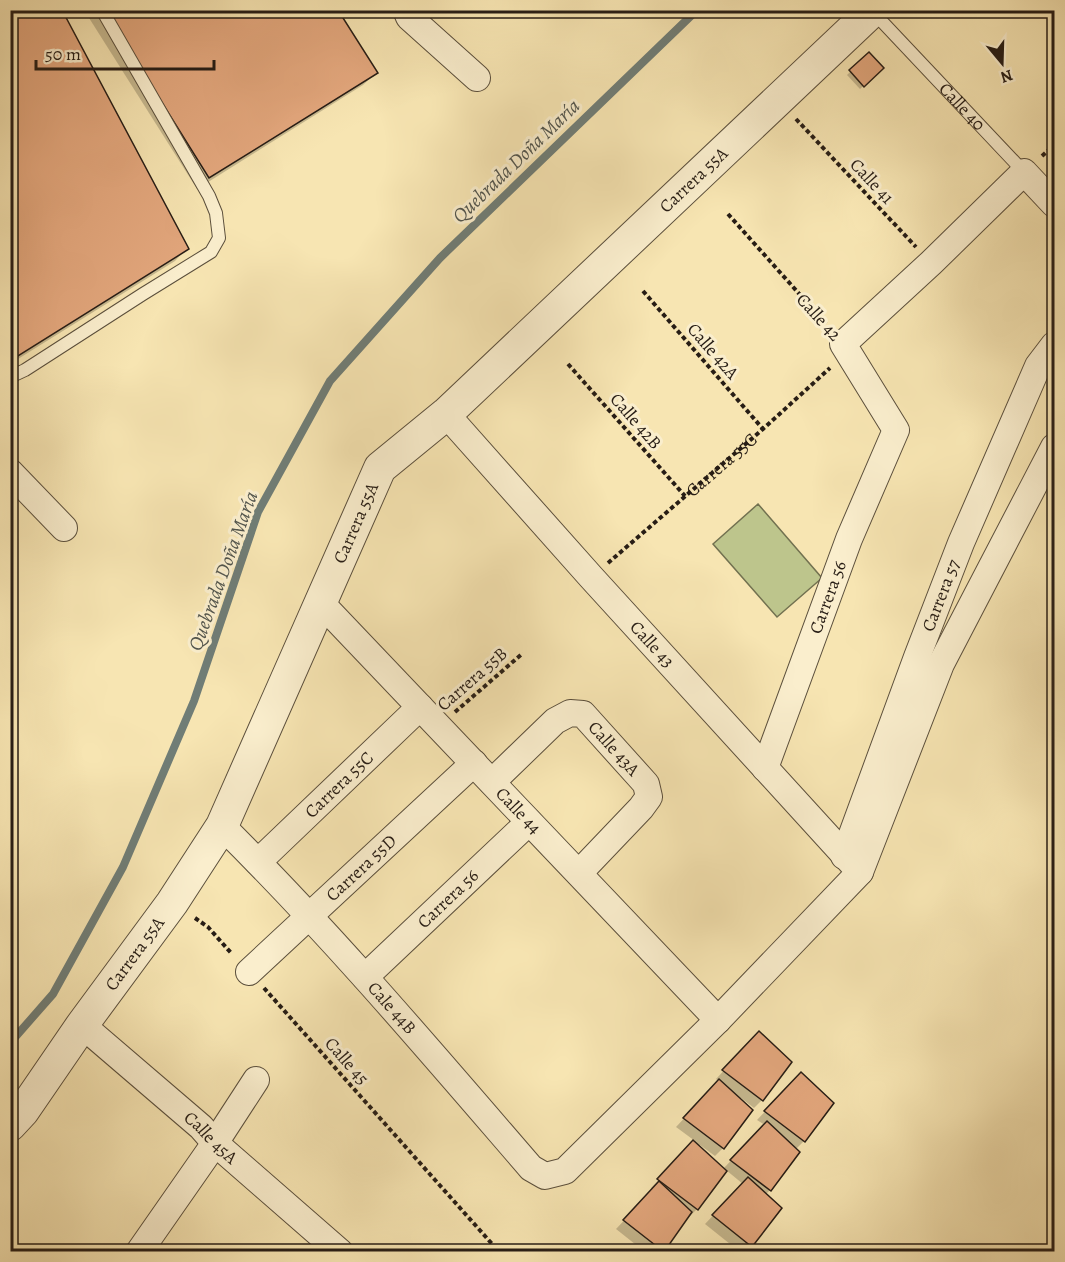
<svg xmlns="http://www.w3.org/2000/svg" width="1065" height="1262" viewBox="0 0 1065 1262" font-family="Alegreya,serif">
<rect width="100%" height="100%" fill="#f7e5b2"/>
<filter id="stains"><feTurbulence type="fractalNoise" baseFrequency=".00333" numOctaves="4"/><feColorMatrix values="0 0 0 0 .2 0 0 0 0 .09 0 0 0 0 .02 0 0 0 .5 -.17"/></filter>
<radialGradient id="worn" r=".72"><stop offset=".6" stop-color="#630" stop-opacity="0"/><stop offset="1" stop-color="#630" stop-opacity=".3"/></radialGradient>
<polygon fill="#bdc58c" stroke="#727150" stroke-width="1.5" points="758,504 822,578 777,617 713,544"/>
<g fill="#0003">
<polygon points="10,10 187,248 175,261 10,364"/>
<polygon points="84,10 336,10 376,73 363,85 197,189"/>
<polygon points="869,54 882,68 860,89 847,75"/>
<polygon points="759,1033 762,1100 754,1108 741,1098 740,1100 751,1110 723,1148 715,1156 700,1145 698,1147 723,1169 765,1125 757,1120 793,1082 832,1103 804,1141 796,1149 770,1190 765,1195 751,1246 746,1252 740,1252 705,1224 743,1184 726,1170 697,1209 689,1217 687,1216 662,1252 645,1252 616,1229 653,1190 651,1188 695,1141 676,1127 719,1081 716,1079"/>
</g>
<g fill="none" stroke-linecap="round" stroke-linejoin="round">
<polyline stroke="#707d76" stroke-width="8" points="10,1043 53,994 123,867 194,701 258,512 330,381 440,258 697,10"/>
</g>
<g fill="#e2a67c" stroke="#271d15" stroke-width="1.5">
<polygon points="10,10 62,10 189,249 10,361"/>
<polygon points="104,10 338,10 378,73 209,178"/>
<polygon points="869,52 884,68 864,87 849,70"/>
<polygon points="759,1031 792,1062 763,1101 722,1070"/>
<polygon points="801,1072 834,1103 805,1142 764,1111"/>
<polygon points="719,1079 753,1110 724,1149 683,1118"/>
<polygon points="767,1121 800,1152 771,1191 730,1160"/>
<polygon points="693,1140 727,1171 698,1210 657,1179"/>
<polygon points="748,1177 782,1208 752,1247 712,1215"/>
<polygon points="659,1181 692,1212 664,1252 623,1220"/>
</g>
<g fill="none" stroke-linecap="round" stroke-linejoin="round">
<g stroke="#5b4f3c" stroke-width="14">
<g id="service">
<path id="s2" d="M873,12L1024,172"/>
<polyline points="10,377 25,370 143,294 211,252 219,238 216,213 209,196 102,10"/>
</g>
</g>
<g stroke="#5b4f3c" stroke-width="28">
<g id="minor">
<polyline points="406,10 409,17 477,78"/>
<path id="s3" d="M446,414L591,577L860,872"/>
<polyline points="10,472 64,528"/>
<path id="s4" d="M320,602L718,1020"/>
<path id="s5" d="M765,768L849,539L896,430L843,344L931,263L1024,172L1054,204"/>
<path id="s6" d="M492,782L555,721L570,713L583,714L646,784L649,797L641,808L579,873"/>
<path id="s7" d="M222,826C331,934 430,1051 531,1168L545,1176L565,1171L718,1020L860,872L941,664L1054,447"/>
<path id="s8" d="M844,856L917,657L961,543L1038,366L1054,345"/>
<path id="s9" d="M258,862L420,707"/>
<path id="s10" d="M249,972L474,763"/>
<path id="s11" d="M365,977L529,822"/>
<path id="s12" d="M82,1025L201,1127L215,1143L340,1252"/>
<polyline points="139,1252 215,1143 256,1080"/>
</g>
</g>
<g stroke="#5b4f3c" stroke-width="34">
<g id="tertiary">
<path id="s13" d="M10,1125L23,1111L82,1025L172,903L222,826L380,468L446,414L872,11L871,10"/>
</g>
</g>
<g stroke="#271d15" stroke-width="4" stroke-dasharray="4.5 3" stroke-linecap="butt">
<polyline points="796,119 916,247"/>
<polyline points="1042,156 1054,145"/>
<polyline points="728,214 827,325"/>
<polyline points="643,291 763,429"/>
<polyline points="568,364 685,496"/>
<path id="s1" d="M608,563L763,429L830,368"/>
<polyline points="455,712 523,653"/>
<polyline points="195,918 208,927 232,954"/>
<polyline points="264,988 493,1245"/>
</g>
<use href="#service" stroke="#faeecd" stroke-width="12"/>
<use href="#minor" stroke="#faeecd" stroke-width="26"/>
<use href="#tertiary" stroke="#faeecd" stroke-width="32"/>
</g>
<g text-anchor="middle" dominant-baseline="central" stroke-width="6" stroke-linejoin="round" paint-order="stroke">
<g font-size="18" fill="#271d15" stroke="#faeecd">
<text stroke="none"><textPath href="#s2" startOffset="130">Calle 40</textPath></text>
<text stroke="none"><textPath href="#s13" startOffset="1184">Carrera 55A</textPath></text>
<text transform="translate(872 181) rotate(47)">Calle 41</text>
<text transform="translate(819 317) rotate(48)">Calle 42</text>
<text transform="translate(713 351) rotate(49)">Calle 42A</text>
<text transform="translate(636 421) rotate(49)">Calle 42B</text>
<text stroke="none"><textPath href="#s1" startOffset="150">Carrera 55C</textPath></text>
<text stroke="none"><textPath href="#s13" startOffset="698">Carrera 55A</textPath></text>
<text stroke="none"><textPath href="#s8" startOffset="278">Carrera 57</textPath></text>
<text stroke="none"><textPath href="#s5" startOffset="182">Carrera 56</textPath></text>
<text stroke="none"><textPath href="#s3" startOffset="309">Calle 43</textPath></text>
<text transform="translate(472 679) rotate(-41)">Carrera 55B</text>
<text stroke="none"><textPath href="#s6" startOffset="164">Calle 43A</textPath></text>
<text stroke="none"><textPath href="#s9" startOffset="112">Carrera 55C</textPath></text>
<text stroke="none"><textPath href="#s4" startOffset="288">Calle 44</textPath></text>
<text stroke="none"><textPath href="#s10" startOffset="153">Carrera 55D</textPath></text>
<text stroke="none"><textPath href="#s11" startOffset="114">Carrera 56</textPath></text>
<text stroke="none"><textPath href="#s13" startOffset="212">Carrera 55A</textPath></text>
<text stroke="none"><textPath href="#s7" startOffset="249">Cale 44B</textPath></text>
<text transform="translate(347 1061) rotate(49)">Calle 45</text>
<text stroke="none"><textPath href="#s12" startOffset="171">Calle 45A</textPath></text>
</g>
<g font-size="20" font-style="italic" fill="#52554d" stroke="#faeecd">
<text transform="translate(516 161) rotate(-44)">Quebrada Doña María</text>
<text transform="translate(223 571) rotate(-70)">Quebrada Doña María</text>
</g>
</g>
<rect width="1065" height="1262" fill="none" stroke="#f7e5b2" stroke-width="36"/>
<rect x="12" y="12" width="1041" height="1238" fill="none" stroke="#271d15" stroke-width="3"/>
<rect x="18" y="18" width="1029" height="1226" fill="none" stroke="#271d15" stroke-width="1.5"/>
<g transform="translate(1002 63) rotate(161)" stroke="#faeecd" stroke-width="4.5" paint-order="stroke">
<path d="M0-4.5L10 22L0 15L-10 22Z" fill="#271d15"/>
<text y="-9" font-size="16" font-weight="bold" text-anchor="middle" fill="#271d15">N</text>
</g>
<path d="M36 60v9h178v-9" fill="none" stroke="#271d15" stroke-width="3"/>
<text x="45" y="60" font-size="18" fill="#271d15" stroke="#faeecd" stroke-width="4.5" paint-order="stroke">50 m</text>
<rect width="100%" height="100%" filter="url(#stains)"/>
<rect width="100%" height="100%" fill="url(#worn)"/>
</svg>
